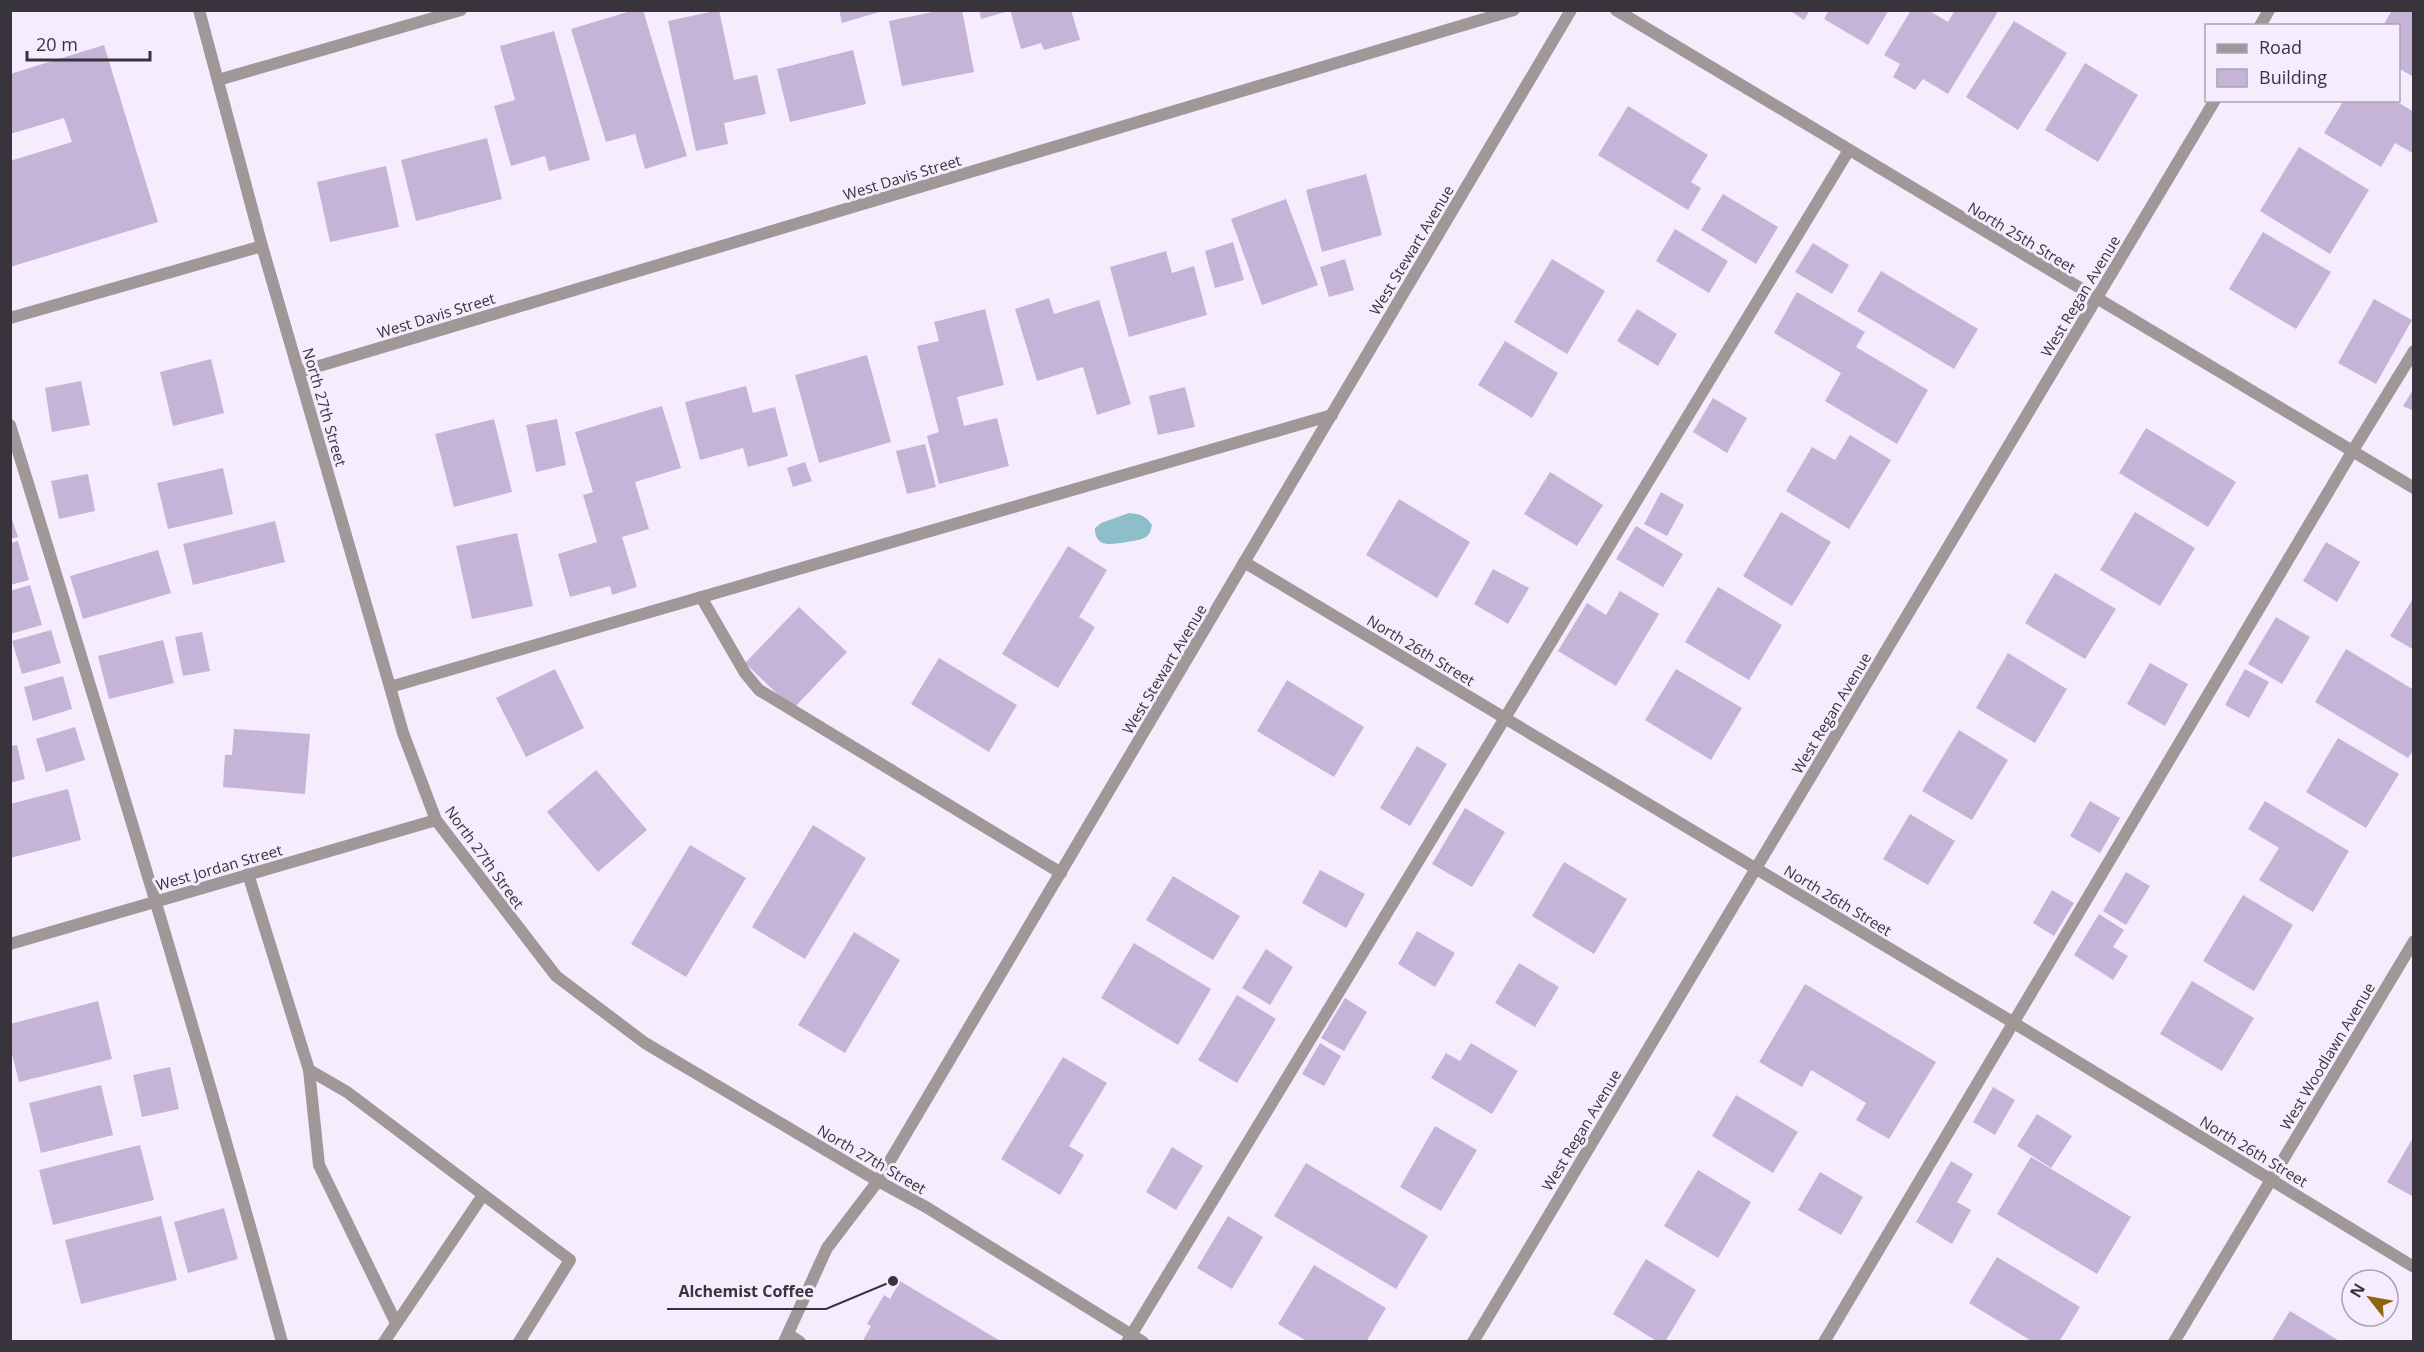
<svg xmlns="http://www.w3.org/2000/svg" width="2424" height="1352" viewBox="0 0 2424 1352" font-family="'Open Sans',sans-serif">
<rect width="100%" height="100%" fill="#f5edfe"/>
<path fill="#8ebec9" d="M1129,513C1140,514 1146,516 1152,525C1151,530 1150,534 1146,537C1141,540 1133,541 1127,542C1112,544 1095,549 1095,528L1101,523Z"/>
<g fill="#c6b4d8">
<polygon points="634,10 643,10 687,156 645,169 635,134 606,142 571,29"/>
<polygon points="719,10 734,80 757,75 766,114 724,123 728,144 696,151 668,21"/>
<polygon points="839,10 883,10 883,11 842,23"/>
<polygon points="942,10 962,10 974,72 902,86 889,21"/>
<polygon points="979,10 1009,10 1009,11 981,19"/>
<polygon points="1010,10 1071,10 1080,40 1044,50 1041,43 1021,49"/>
<polygon points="1789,10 1810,10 1804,20"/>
<polygon points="1829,10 1889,10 1868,45 1824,19"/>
<polygon points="1911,10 1928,10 1948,22 1955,10 1999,10 1948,94 1923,79 1915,90 1893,77 1900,64 1884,55"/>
<polygon points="2392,10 2414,10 2414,77 2398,68 2398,26 2383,26"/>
<polygon points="2014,21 2067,53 2018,130 1966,97"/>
<polygon points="554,31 590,160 549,171 545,156 511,166 494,106 515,100 500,46"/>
<polygon points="104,45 158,222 10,267 10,161 72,142 64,118 10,134 10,74"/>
<polygon points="853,50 866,104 790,122 777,69"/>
<polygon points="2085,63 2138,95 2098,162 2045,130"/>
<polygon points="2344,100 2394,100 2414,112 2414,154 2395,143 2381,167 2324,133"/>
<polygon points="1628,106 1708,155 1691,182 1701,188 1688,210 1598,155"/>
<polygon points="487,138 502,199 416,221 401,160"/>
<polygon points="2299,147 2369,190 2330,254 2260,211"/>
<polygon points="386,166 399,227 330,242 317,182"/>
<polygon points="1366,174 1382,235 1322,252 1306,190"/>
<polygon points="1723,194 1778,227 1756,264 1701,230"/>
<polygon points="1286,199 1318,285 1262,305 1231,219"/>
<polygon points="1675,229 1728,261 1709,293 1656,261"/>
<polygon points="2263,232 2331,272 2296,329 2229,289"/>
<polygon points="1233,242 1244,280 1215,288 1205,251"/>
<polygon points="1813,243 1849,265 1832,294 1795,272"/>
<polygon points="1166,251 1172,273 1194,266 1207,315 1129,337 1110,267"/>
<polygon points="1345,259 1354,290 1329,297 1320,267"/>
<polygon points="1552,259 1605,291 1567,354 1514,322"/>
<polygon points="1881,271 1978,329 1954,369 1857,311"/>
<polygon points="1797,292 1865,332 1856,347 1928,390 1897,444 1825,401 1841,373 1774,333"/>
<polygon points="1049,298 1054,314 1099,300 1131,404 1097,415 1083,367 1037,381 1015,309"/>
<polygon points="2374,299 2412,320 2376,384 2338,363"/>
<polygon points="985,309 1004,385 957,397 964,426 997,418 1009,466 939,484 927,436 939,432 917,346 939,341 934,322"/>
<polygon points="1637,309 1677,334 1658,366 1617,341"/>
<polygon points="1505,341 1558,373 1532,418 1478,385"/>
<polygon points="867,355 891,442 819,463 795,375"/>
<polygon points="211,359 224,413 173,426 160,372"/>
<polygon points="81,381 90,425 52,432 45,388"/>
<polygon points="746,386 753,413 775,407 788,456 748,467 743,448 700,460 685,402"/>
<polygon points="1185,387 1195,427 1158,435 1149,396"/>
<polygon points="2414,388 2414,411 2403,406"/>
<polygon points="1713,398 1747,418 1727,453 1693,432"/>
<polygon points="662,406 681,468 635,482 649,529 622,537 637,587 612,595 610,586 570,597 558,554 597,542 583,495 593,492 575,432"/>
<polygon points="494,419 512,492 454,507 435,434"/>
<polygon points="557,419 566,465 536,472 526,425"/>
<polygon points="2146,428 2236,482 2208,527 2119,473"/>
<polygon points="1850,435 1891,460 1849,529 1786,491 1812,447 1835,460"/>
<polygon points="925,444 936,487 907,494 896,451"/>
<polygon points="805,462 812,481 793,487 787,468"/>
<polygon points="223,468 233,514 168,529 157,483"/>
<polygon points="1550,472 1603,505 1577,546 1524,514"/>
<polygon points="88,474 95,511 59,519 51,481"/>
<polygon points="1661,492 1684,505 1667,536 1644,524"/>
<polygon points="1399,499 1470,542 1437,598 1366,555"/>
<polygon points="1781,512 1831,542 1792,606 1743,576"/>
<polygon points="2135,512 2195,548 2160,606 2100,570"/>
<polygon points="10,514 18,537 10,539"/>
<polygon points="275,521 285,562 193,585 183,544"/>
<polygon points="1636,526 1683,554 1663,587 1616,559"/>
<polygon points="517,533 533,606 472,619 456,546"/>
<polygon points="18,541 29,580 10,585 10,543"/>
<polygon points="2326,542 2360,562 2337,602 2303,581"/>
<polygon points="1068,546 1107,570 1079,617 1095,627 1058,688 1002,654"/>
<polygon points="158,550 171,593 83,619 70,576"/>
<polygon points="1493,569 1529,588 1508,624 1474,604"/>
<polygon points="2055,573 2116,609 2085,659 2025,623"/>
<polygon points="30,585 42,625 10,634 10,591"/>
<polygon points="1718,587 1782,625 1749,680 1685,642"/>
<polygon points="1620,591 1659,614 1616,686 1558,651 1587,603 1606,615"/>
<polygon points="2414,597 2414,650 2390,636"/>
<polygon points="799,607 847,652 793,709 745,663"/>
<polygon points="2276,617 2310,637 2282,684 2248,664"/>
<polygon points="51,630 61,663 22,674 12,641"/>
<polygon points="202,632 210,671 183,676 175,637"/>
<polygon points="163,640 174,683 109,699 98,656"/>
<polygon points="2346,649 2414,690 2414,749 2408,758 2315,702"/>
<polygon points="2008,653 2067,689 2035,743 1976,708"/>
<polygon points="939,658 1017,705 989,752 911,704"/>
<polygon points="2150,663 2188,684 2165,726 2127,704"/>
<polygon points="555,669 584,728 526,757 496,698"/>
<polygon points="1676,669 1742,708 1711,760 1645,720"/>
<polygon points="2245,669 2269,682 2249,718 2225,705"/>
<polygon points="63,676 72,709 33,721 24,687"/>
<polygon points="1287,680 1364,727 1334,777 1257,731"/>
<polygon points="75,727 85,760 46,772 36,739"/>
<polygon points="234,729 310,734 305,794 223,787 225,755 232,755"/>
<polygon points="1959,730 2008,760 1972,820 1922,791"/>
<polygon points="2338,738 2399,774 2366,828 2306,792"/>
<polygon points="17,745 25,779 10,783 10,746"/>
<polygon points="1417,746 1447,764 1410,826 1380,808"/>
<polygon points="596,770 647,830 598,872 547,812"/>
<polygon points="68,789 81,840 10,858 10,804"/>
<polygon points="2090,801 2120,818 2100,853 2070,836"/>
<polygon points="2265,801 2349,851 2313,912 2259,880 2279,848 2248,829"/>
<polygon points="1465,808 1505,832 1472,887 1432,864"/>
<polygon points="1910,814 1955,841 1928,885 1883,859"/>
<polygon points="813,825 866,858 805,959 752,927"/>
<polygon points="690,845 746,878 686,977 631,944"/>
<polygon points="1564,862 1627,899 1594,954 1532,916"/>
<polygon points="1320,870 1365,894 1346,928 1302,903"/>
<polygon points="2126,872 2150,886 2126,925 2103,911"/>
<polygon points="1173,876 1240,916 1213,960 1146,920"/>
<polygon points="2052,890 2074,903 2054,936 2033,923"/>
<polygon points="2243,895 2293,925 2254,991 2203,961"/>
<polygon points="2099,914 2124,930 2113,947 2128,956 2113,980 2074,955"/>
<polygon points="1417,931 1455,953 1435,987 1398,964"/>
<polygon points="854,932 900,960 845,1053 798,1025"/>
<polygon points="1134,943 1211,989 1178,1045 1101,998"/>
<polygon points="1266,949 1293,967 1270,1005 1242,988"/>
<polygon points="1519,963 1559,987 1535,1027 1495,1003"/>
<polygon points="2192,981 2254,1018 2222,1071 2160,1034"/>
<polygon points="1805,984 1936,1062 1889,1139 1856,1120 1866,1103 1811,1070 1802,1087 1759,1062"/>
<polygon points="1237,995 1276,1019 1237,1083 1198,1060"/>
<polygon points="1345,998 1367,1012 1344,1051 1321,1038"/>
<polygon points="98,1001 112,1059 19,1082 10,1046 10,1024"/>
<polygon points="1320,1043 1341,1056 1324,1086 1302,1074"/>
<polygon points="1471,1043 1518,1071 1492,1114 1431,1078 1446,1053 1460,1061"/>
<polygon points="1063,1057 1107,1083 1069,1146 1084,1155 1060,1195 1001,1159"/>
<polygon points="170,1067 179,1109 142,1117 133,1075"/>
<polygon points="101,1085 113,1135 41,1153 29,1103"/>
<polygon points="1993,1087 2015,1100 1995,1135 1973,1122"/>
<polygon points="1736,1095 1798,1132 1773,1173 1712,1136"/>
<polygon points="2037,1114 2072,1136 2051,1168 2017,1146"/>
<polygon points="1435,1126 1477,1150 1441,1211 1400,1187"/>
<polygon points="2414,1136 2414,1197 2387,1182"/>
<polygon points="140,1145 154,1200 53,1225 39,1170"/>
<polygon points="1172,1147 1203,1166 1176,1210 1146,1192"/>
<polygon points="2031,1157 2131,1217 2097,1274 1997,1214"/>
<polygon points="1951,1161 1973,1174 1957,1202 1971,1210 1952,1244 1916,1222"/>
<polygon points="1306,1163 1428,1236 1396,1289 1274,1216"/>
<polygon points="1698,1170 1751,1202 1718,1258 1664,1226"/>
<polygon points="1820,1172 1863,1197 1841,1235 1798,1210"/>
<polygon points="224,1208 238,1259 188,1273 174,1222"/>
<polygon points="161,1216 177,1280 81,1304 65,1240"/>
<polygon points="1228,1216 1263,1237 1232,1289 1197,1268"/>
<polygon points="1997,1257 2080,1307 2059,1342 2033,1342 1969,1303"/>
<polygon points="1646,1259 1696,1290 1665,1342 1658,1342 1613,1314"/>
<polygon points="1314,1265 1386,1308 1366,1342 1308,1342 1278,1324"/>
<polygon points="900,1281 1002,1342 862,1342 871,1326 867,1324 884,1295 890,1299"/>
<polygon points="2290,1311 2341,1342 2271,1342"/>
</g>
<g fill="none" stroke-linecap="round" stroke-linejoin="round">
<g stroke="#a09798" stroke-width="12">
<polyline points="218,80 461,10"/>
<path d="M10,425C104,730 198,1034 282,1342"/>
<polyline points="701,597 745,673 759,690 1061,873"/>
<polyline points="390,687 1332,415"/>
<polyline points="248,874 309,1070 347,1092 570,1260 519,1342"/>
<polyline points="309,1070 319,1165 396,1323"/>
<polyline points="788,1334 800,1342"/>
<polyline points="384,1342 483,1195"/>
<polyline points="1127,1342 1849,150"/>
<polyline points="1824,1342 2352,452 2414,351"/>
</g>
<g stroke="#a09798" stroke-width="12">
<polyline points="1616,10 2414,488"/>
<polyline points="2260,26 2269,10"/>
<polyline points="10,318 262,246"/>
<polyline points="299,372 1514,10"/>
<polyline points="1244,562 2014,1023 2414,1267"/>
<polyline points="10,944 436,820"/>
<polyline points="784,1342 827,1248 878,1181 1571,10"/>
<polyline points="1473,1342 2215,100"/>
<polyline points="2174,1342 2414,941"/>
</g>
<polyline stroke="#a09798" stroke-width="12" points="199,10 262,246 390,687 403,733 436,820 556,976 645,1043 878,1181 926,1207 1143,1342"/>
</g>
<g text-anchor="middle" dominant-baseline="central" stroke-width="6" stroke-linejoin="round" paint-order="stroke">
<g font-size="15" fill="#38343b" stroke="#f5edfe">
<text transform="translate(902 177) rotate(-17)">West Davis Street</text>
<text transform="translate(2022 237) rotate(31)">North 25th Street</text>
<text transform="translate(1411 250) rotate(-59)">West Stewart Avenue</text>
<text transform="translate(2080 296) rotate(-59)">West Regan Avenue</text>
<text transform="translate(436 315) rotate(-17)">West Davis Street</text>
<text transform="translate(325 407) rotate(74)">North 27th Street</text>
<text transform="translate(1421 650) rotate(31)">North 26th Street</text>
<text transform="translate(1164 669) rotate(-59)">West Stewart Avenue</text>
<text transform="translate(1831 713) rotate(-59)">West Regan Avenue</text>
<text transform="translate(485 857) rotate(54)">North 27th Street</text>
<text transform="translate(219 867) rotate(-16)">West Jordan Street</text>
<text transform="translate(1838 900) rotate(31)">North 26th Street</text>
<text transform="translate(2327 1056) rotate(-59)">West Woodlawn Avenue</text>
<text transform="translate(1581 1130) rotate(-59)">West Regan Avenue</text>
<text transform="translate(2254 1151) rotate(31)">North 26th Street</text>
<text transform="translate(872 1159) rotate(30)">North 27th Street</text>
</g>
</g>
<path fill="none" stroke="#38343b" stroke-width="2" d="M893 1281L826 1309H667"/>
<circle fill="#38343b" stroke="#f5edfe" stroke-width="2" cx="893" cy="1281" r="6"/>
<g font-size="16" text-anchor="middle" font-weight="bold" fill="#38343b" stroke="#f5edfe" stroke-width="6" stroke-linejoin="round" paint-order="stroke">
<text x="746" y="1297">Alchemist Coffee</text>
</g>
<rect width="2424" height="1352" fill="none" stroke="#38343b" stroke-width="24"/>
<rect x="2205" y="24" width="195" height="78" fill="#f5edfe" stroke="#a9a3b0" stroke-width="1.5"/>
<rect x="2217" y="44" width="30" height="9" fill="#a09798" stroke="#a9a3b0" stroke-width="1.5"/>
<text x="2259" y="54" font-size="18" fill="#38343b">Road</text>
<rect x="2217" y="69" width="30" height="18" fill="#c6b4d8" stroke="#a9a3b0" stroke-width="1.5"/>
<text x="2259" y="84" font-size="18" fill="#38343b">Building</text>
<g transform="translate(2370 1298) rotate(301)"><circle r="28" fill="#f5edfe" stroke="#a9a3b0" stroke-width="1.5"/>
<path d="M0-4.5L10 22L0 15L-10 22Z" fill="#91630f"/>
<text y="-9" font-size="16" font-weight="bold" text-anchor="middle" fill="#38343b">N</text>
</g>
<path d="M27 51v9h123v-9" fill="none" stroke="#38343b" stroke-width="3"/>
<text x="36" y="51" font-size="18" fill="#38343b" stroke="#f5edfe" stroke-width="4.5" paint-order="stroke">20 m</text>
</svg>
